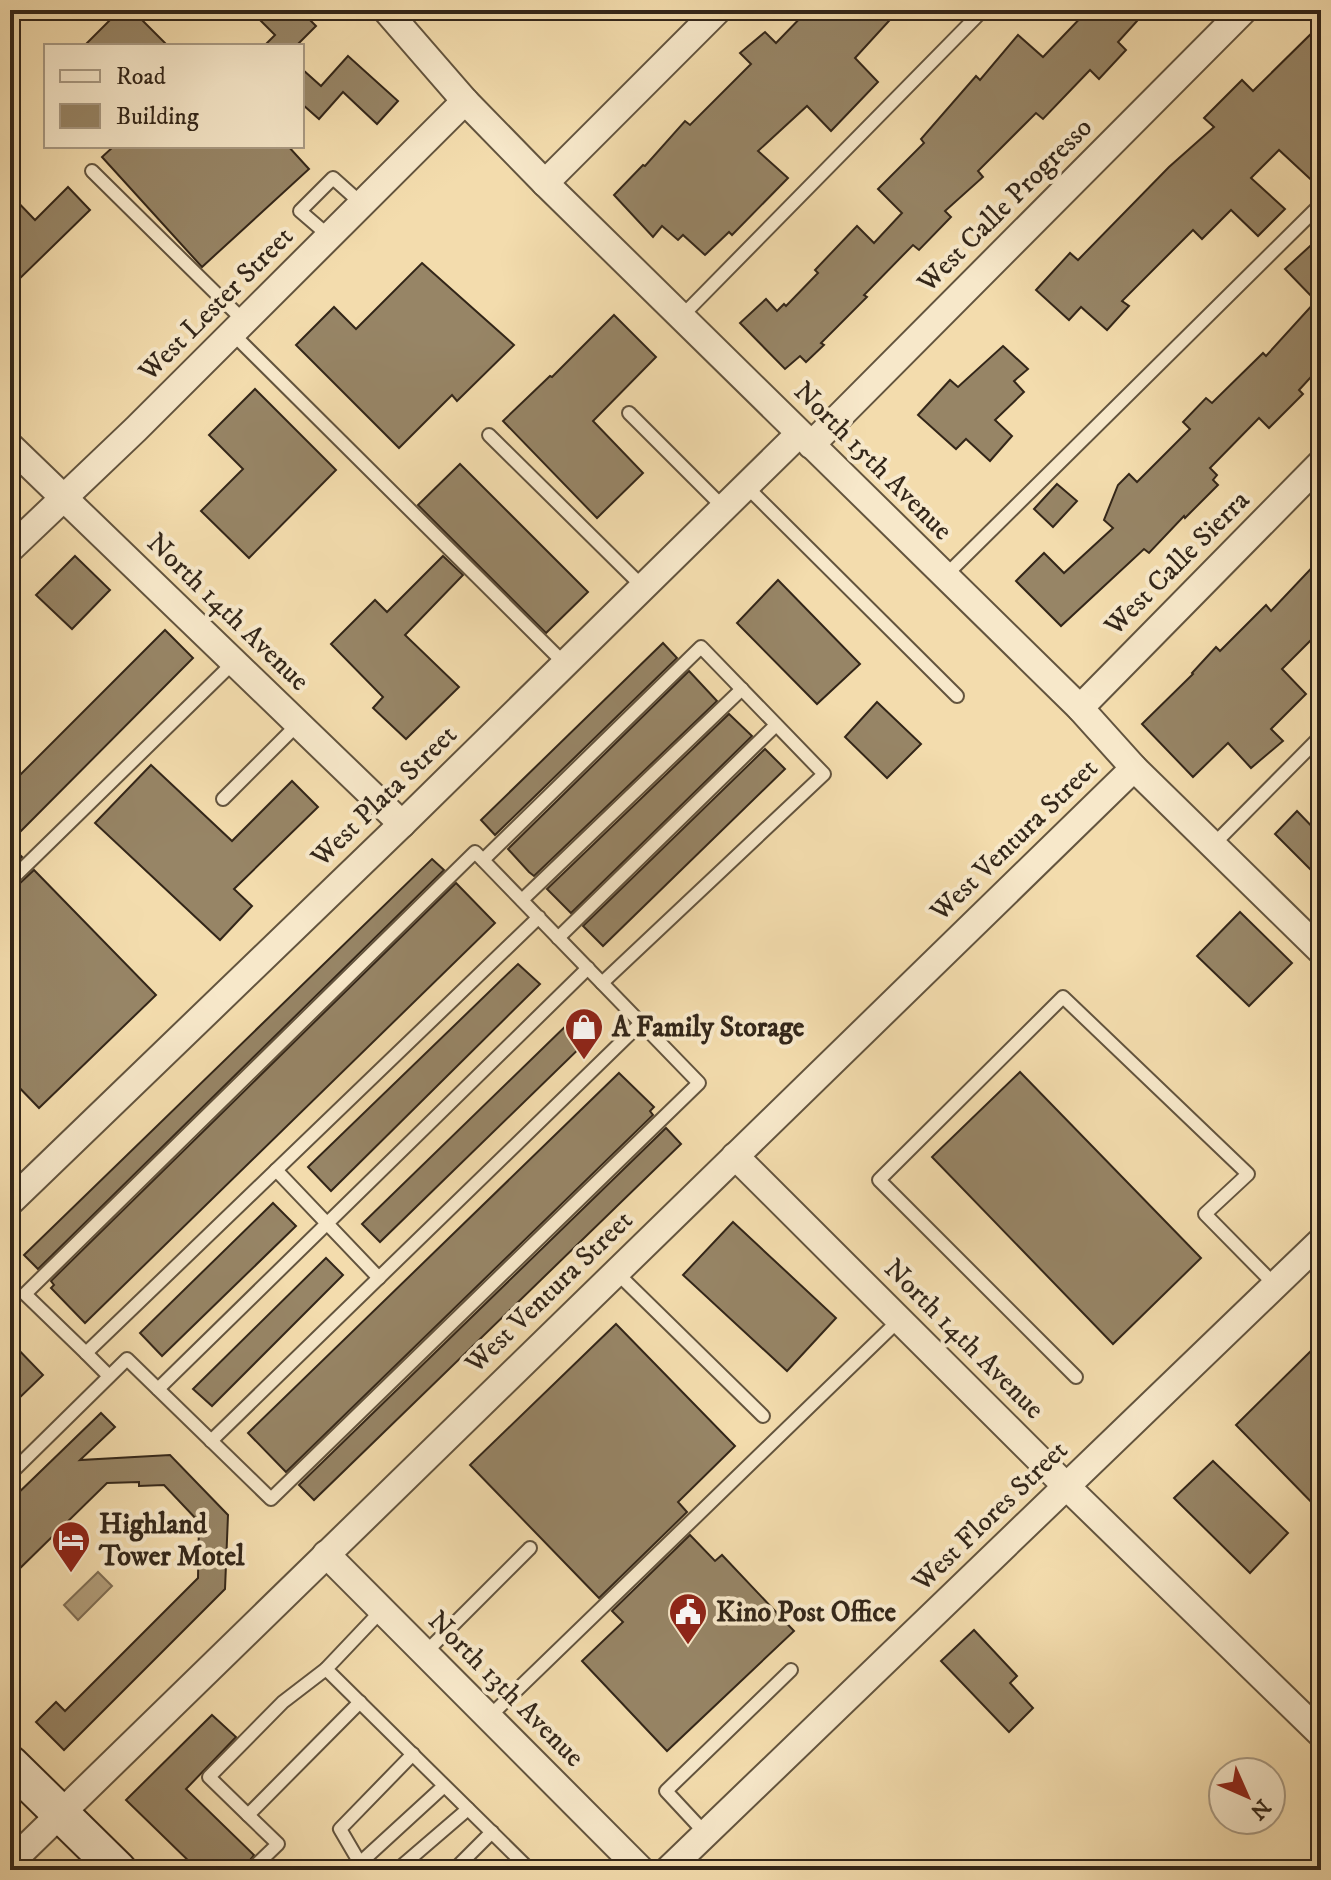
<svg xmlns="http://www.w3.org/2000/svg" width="1331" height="1880" viewBox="0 0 1331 1880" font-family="'IM FELL DW Pica',serif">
<rect width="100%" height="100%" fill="#f3dcad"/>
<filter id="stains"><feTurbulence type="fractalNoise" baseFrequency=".0025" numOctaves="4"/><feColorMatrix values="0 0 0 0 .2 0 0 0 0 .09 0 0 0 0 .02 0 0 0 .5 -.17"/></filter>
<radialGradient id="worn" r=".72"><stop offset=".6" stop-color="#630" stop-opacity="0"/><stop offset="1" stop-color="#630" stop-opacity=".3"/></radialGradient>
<polygon fill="#b29e7b" stroke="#7f6e54" stroke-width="2" points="98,1572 112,1586 78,1620 64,1605"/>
<g fill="#978566" stroke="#332619" stroke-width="2">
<polygon points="120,10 132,10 168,46 84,46"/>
<polygon points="250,10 300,10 316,26 296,46 264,46 275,35"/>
<polygon points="808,10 899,10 855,58 878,82 831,131 807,106 758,151 788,178 732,235 729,232 705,255 683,235 678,240 662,226 653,237 614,195 643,165 645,166 685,121 690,125 751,64 740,53 765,32 776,43"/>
<polygon points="1088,10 1147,10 1118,42 1126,50 1099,79 1090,70 1043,119 1036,113 978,171 983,177 945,211 951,217 919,250 913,245 864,295 867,297 821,343 824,345 806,362 800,356 785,369 740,323 766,299 777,311 784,304 786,306 818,273 815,270 857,226 874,243 902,213 878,189 924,143 921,139 976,76 980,80 1018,35 1043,57"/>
<polygon points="1321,24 1321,189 1279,150 1251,178 1285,209 1258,236 1231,210 1202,239 1193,230 1122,301 1129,306 1107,330 1081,307 1069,320 1036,290 1070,253 1078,260 1169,167 1214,127 1204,118 1242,80 1253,91"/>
<polygon points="348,56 398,101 377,124 343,92 319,119 302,104 302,69 321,86"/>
<polygon points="114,146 288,146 309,169 202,267 102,157"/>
<polygon points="68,187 90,210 10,288 10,194 35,220"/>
<polygon points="1321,236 1321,366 1299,390 1303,394 1269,428 1259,418 1210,468 1217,475 1213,480 1218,485 1185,518 1184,516 1149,553 1144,549 1061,626 1016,581 1044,553 1064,573 1113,528 1104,520 1118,485 1129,474 1137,482 1190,429 1183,422 1206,398 1212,403 1263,353 1266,356 1316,301 1285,269"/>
<polygon points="422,263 514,345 457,401 452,395 399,448 296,345 334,307 356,329"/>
<polygon points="614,315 656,357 593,421 643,473 597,518 503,421 550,376 552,377"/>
<polygon points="1003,346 1028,369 1014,381 1024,392 995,420 1012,436 990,461 966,439 956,449 918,415 950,380 958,387"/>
<polygon points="255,389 336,470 249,558 201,511 243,469 209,435"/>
<polygon points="460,464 588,592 546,633 418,505"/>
<polygon points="1057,484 1077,501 1053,527 1034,509"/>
<polygon points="75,556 110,590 72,629 36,595"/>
<polygon points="443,556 463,575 405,635 459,687 406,739 373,708 383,697 331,644 375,600 387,612"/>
<polygon points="1321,558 1321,630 1282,669 1306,694 1271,729 1283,741 1251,768 1228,743 1193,777 1142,724 1193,674 1192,673 1216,647 1220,651 1266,605 1271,611"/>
<polygon points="778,580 860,664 817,704 737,623"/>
<polygon points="165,630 193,658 10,842 10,785"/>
<polygon points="663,643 677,658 495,835 481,820"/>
<polygon points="689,671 717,701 534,876 529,872 508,849"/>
<polygon points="877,702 921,744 887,778 845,737"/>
<polygon points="729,714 752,736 571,913 547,889"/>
<polygon points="765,749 785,769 603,946 583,926"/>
<polygon points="151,765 232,841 292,781 318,807 234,889 252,906 220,940 95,823"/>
<polygon points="1297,811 1321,836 1321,880 1275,834"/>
<polygon points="10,845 22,857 10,868"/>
<polygon points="432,859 444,870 38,1269 24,1255"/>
<polygon points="34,870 156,995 39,1108 10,1078 10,890 16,887"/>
<polygon points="456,883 495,923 85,1323 51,1288 54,1285 51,1281"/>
<polygon points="1240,912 1292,963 1249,1006 1197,956"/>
<polygon points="518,964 540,984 331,1191 308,1167"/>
<polygon points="574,1018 592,1036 380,1242 362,1224"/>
<polygon points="1020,1072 1201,1258 1113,1344 932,1157"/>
<polygon points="619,1073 654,1107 650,1111 653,1115 286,1472 248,1433"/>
<polygon points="666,1128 681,1144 314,1500 299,1485"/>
<polygon points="273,1203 296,1226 162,1356 140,1333"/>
<polygon points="733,1222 836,1318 787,1371 683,1275"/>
<polygon points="326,1258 343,1275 212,1406 193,1389"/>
<polygon points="616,1324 735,1446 678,1502 687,1512 599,1598 470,1465"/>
<polygon points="10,1341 43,1375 10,1407"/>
<polygon points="1321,1341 1321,1512 1236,1425"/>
<polygon points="101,1413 115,1427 80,1460 170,1455 228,1515 225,1589 64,1750 36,1722 56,1702 65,1711 198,1578 199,1522 164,1485 139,1486 139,1482 107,1483 10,1578 10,1501"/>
<polygon points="1213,1461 1288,1533 1250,1573 1174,1498"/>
<polygon points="690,1535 715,1561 722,1555 794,1631 667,1751 582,1661 623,1622 612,1611"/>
<polygon points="974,1630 1017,1676 1010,1683 1033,1708 1009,1732 941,1661"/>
<polygon points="212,1715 236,1737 186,1789 254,1855 242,1870 198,1870 126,1800"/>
</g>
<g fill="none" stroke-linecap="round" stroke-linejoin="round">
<g stroke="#63543e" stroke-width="16">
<g id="service">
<polyline points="92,171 244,321"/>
<polyline points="329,236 300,211 333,178 362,204"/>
<polyline points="682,316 983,10"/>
<polyline points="232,333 565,664"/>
<polyline points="629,413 724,508"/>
<polyline points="489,435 643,587"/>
<polyline points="746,486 957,696"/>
<polyline points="945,576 1321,204"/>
<polyline points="223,799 298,724"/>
<polyline points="1212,846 1321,736"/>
<polyline points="483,860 701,647 824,774 602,983"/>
<polyline points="10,881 234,662"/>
<polyline points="522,900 742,689"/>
<polyline points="558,938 776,725"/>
<polyline points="276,1170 379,1278"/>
<polyline points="616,1272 763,1416"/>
<polyline points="86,1353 109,1376"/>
<polyline points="1076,1377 879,1180 1063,997 1248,1174 1205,1214 1275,1285"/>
<polyline points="158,1389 588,968"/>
<polyline points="211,1441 641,1023"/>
<polyline points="10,1474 127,1359 271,1499 699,1083 475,852 25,1294 86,1353 539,917"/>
<polyline points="382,1610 326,1669 530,1870"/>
<polyline points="425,1653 530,1548"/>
<polyline points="489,1717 899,1320"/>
<polyline points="248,1815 209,1777 283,1702 326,1669"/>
<polyline points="706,1834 666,1791 791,1670"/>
<polyline points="360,1863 444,1786"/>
<polyline points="251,1870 278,1844 248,1815 360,1702"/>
<polyline points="364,1870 340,1829 413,1754"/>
<polyline points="397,1870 468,1809"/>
<polyline points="454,1870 492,1832"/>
</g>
</g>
<g stroke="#63543e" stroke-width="30">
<g id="minor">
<polyline points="386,10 465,101 545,183 1080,708 1134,768 1321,951"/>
<polyline points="545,183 718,10"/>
<polyline points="811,445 1244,10"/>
<polyline points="10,446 402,824"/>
<polyline points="10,549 136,429 465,101"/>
<polyline points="1080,708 1321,463"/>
<polyline points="735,1156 1066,1486 1321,1734"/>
<polyline points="10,1202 402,824 799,434"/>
<polyline points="326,1554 641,1870"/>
<polyline points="10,1863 1134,768"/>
<polyline points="668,1870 1321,1241"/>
</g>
</g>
<g stroke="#332619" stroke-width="40">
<polyline id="secondary" points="10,1764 118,1870"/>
</g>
<use href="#service" stroke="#f7e8ca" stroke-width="12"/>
<use href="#minor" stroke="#f7e8ca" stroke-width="26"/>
<use href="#secondary" stroke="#f7e8ca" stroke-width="36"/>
</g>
<defs>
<g id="shop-pin" transform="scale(2)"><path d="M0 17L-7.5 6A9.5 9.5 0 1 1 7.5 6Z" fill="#8f2418" stroke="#f7e8ca"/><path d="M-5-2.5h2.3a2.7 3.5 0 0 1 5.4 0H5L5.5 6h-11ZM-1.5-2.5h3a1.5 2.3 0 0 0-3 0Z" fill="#fff"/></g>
<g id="hotel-pin" transform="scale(2)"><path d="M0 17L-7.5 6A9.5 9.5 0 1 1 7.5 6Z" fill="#8f2418" stroke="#f7e8ca"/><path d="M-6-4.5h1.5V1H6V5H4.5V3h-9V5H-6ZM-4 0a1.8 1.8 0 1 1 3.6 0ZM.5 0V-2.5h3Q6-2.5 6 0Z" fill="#fff"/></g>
<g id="civic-pin" transform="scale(2)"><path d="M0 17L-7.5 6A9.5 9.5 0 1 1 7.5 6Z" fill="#8f2418" stroke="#f7e8ca"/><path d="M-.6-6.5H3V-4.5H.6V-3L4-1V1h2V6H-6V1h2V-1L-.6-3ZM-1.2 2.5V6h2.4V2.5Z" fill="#fff"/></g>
</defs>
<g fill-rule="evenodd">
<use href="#shop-pin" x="584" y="1027"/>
<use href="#hotel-pin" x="71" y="1540"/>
<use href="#civic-pin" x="688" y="1612"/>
</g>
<g text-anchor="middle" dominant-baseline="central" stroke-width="8" stroke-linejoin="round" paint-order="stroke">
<g font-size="28" fill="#332619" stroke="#f7e8ca">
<text transform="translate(1005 205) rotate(-45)">West Calle Progresso</text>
<text transform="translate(216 304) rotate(-45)">West Lester Street</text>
<text transform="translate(873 461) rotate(45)">North 15th Avenue</text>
<text transform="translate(1177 563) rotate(-45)">West Calle Sierra</text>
<text transform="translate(228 612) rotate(44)">North 14th Avenue</text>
<text transform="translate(384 796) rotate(-44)">West Plata Street</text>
<text transform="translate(1014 840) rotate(-44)">West Ventura Street</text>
<text transform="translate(549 1292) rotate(-44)">West Ventura Street</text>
<text transform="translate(964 1339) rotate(45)">North 14th Avenue</text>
<text transform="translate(990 1516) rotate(-44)">West Flores Street</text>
<text transform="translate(506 1689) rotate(45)">North 13th Avenue</text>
</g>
<g font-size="28" font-weight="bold" fill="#332619" stroke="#f7e8ca" text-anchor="start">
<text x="612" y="1027">A Family Storage</text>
<text x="99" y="1524">Highland<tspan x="99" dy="32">Tower Motel</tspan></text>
<text x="716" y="1612">Kino Post Office</text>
</g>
</g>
<rect width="1331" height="1880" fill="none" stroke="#f3dcad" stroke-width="40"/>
<rect x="12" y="12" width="1307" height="1856" fill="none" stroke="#332619" stroke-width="4"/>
<rect x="20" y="20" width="1291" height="1840" fill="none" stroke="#332619" stroke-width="2"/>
<rect x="44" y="44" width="260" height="104" fill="#f7e8ca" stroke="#a99a83" stroke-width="2"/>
<rect x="60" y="70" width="40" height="12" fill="#f7e8ca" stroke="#a99a83" stroke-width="2"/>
<text x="116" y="84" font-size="24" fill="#332619">Road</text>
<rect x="60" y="104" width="40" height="24" fill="#978566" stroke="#a99a83" stroke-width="2"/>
<text x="116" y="124" font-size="24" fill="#332619">Building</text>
<g transform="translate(1247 1796) rotate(135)"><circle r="38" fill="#f7e8ca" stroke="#a99a83" stroke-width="2"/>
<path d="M0-6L14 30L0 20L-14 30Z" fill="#8f2418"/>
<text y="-12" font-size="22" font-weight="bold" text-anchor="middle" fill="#332619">N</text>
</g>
<rect width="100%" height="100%" filter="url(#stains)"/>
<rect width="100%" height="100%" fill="url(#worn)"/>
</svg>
